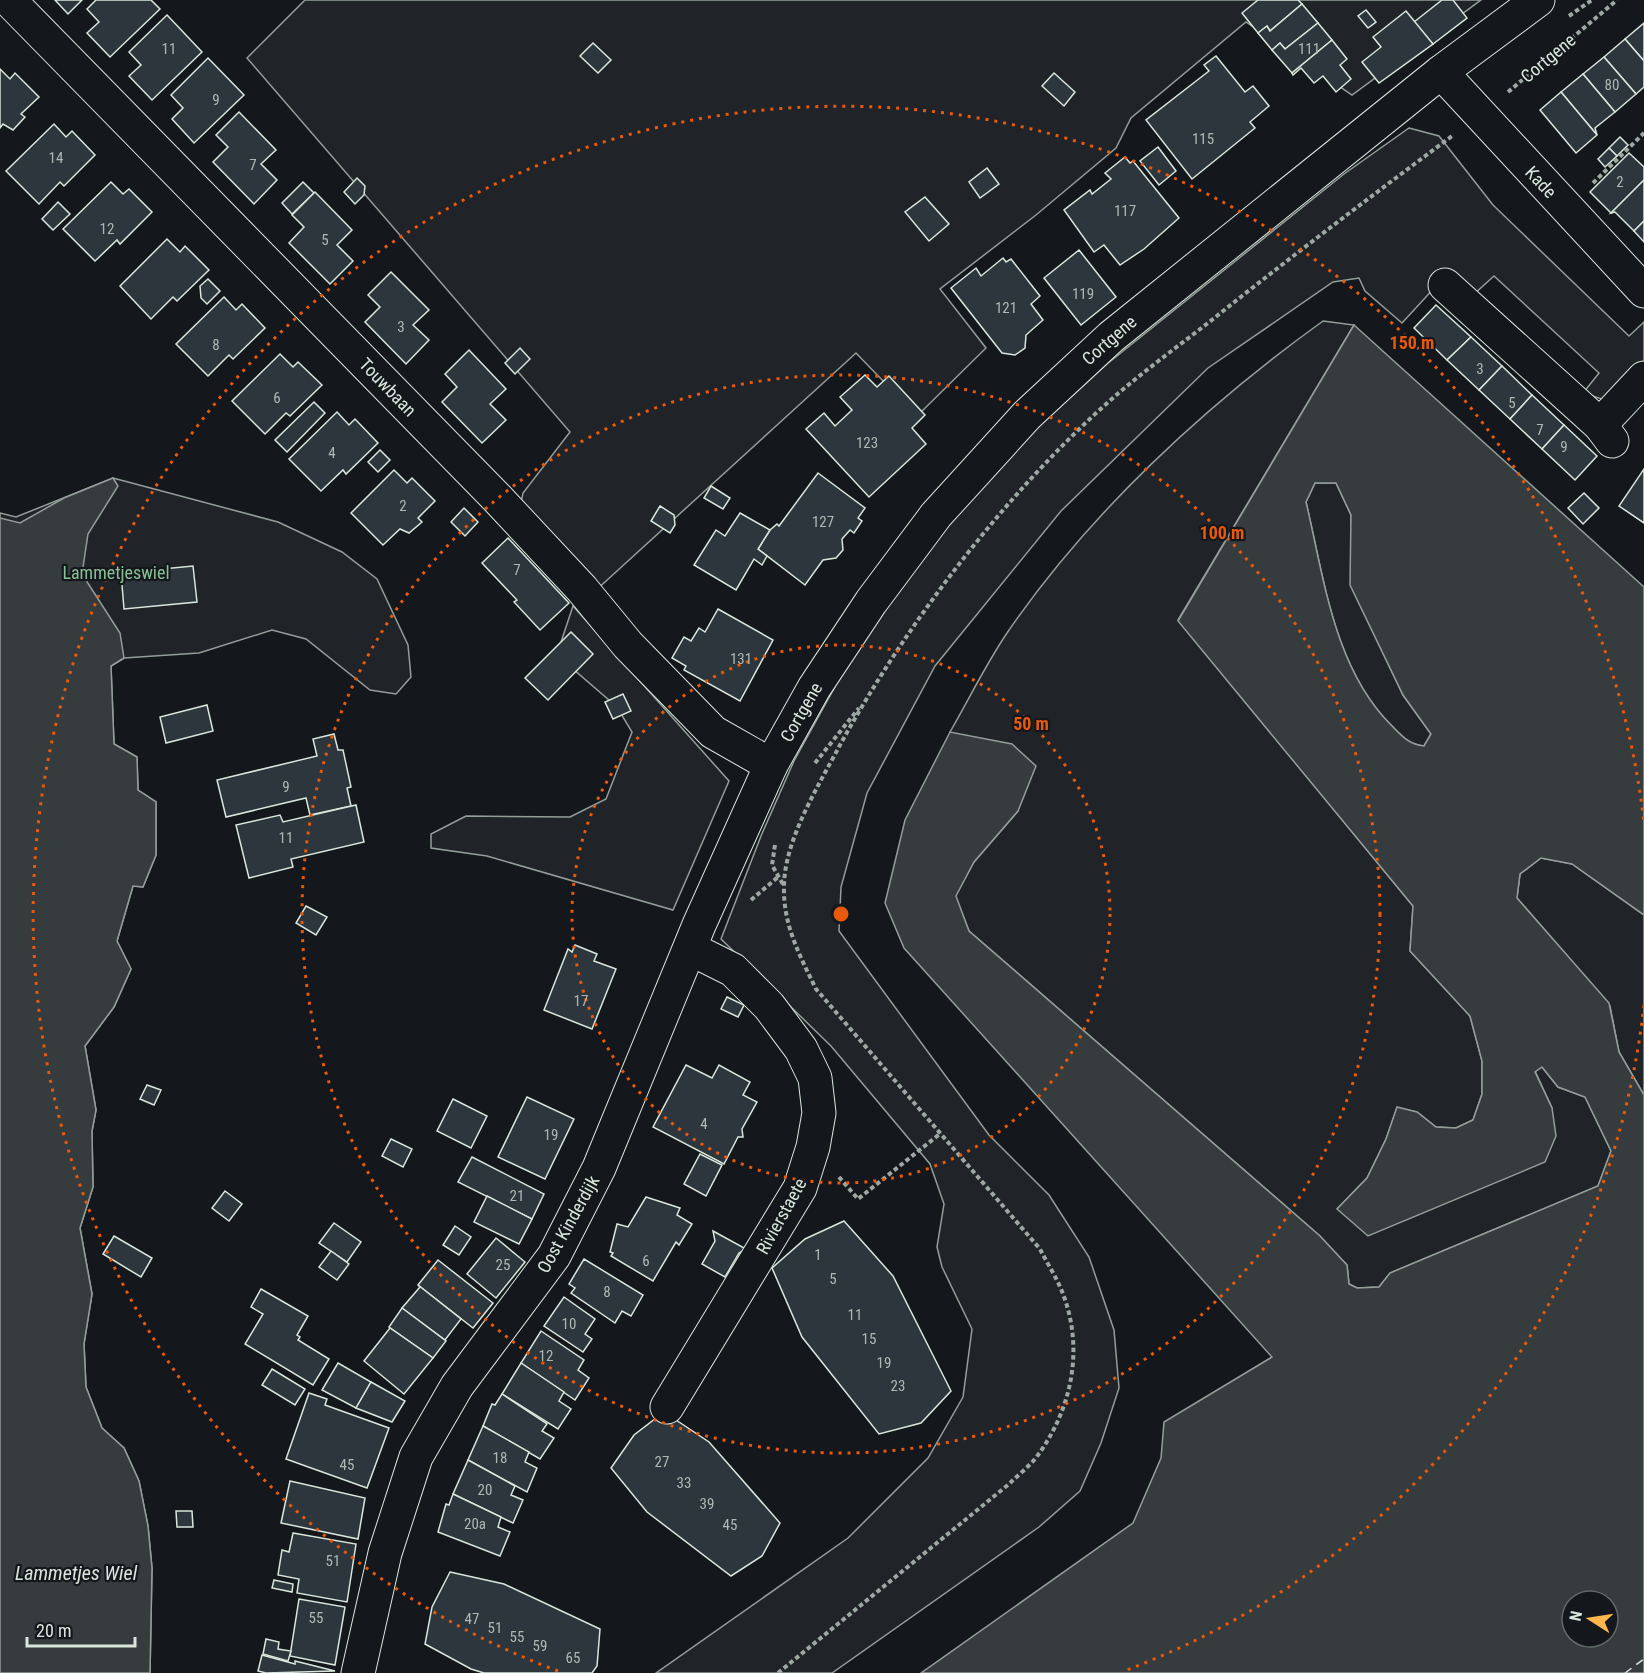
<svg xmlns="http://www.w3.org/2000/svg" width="1644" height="1673" viewBox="0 0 1644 1673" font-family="'Roboto Condensed',sans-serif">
<rect width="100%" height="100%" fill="#14181c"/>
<g fill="#202428" stroke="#939e99" stroke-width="1.5">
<polygon points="305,0 1481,0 1352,95 1246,22 1131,118 1116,148 1036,215 940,289 986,348 917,416 856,353 594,592 518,517 523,493 570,432 247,58"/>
<polygon points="1409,128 1439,136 1493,205 1629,336 1644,322 1644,363 1605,400 1583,393 1599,373 1494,276 1473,295 1448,273 1402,323 1365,291 1359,278 1333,282 1208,368 1061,511 935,666 867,793 841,887 839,931 989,1135 1049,1195 1089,1257 1114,1330 1119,1388 1101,1443 1080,1491 1039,1527 832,1673 656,1673 848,1538 928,1458 963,1397 972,1329 942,1267 937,1247 944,1204 930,1164 831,1046 721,939 761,836 794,761 841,676 903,578 999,463 1107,364 1344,174"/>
<path d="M1323,321L1354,325L1178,620L1413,906L1410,951L1470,1016L1482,1061V1094L1473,1120L1456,1128L1436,1127L1417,1112L1397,1108L1386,1139L1367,1178L1337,1209L1552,1108L1535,1071L1542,1067L1558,1087L1585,1097L1611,1151L1598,1186L1390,1273L1379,1287L1357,1288L1349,1284L1347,1265L1320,1236L969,931L955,896L974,862L1018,811L950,732C969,699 986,664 1007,633C1089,513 1205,406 1323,321Z"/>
<polygon points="113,478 278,522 342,552 377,579 408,645 411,677 396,694 370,690 306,639 272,630 199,653 124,658 111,666 114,744 137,757 138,790 156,802 156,855 143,887 133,886 117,941 131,969 114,1007 85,1046 96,1110 92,1131 93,1187 80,1228 92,1294 84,1344 86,1387 102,1428 124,1448 139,1481 148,1526 152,1568 150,1673 0,1673 0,513 16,517"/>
<path d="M1315,483H1336L1351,515V585L1403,695L1431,734L1424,746C1408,744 1402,736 1391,725C1334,668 1324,578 1306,502Z"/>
<polygon points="573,606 729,781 673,910 487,856 431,848 431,834 466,816 570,817 606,799 632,732 617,707 565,662 560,645"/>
<polygon points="1541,858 1572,864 1644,915 1644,1095 1619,1052 1610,1006 1517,898 1520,874"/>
</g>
<g fill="#363b3e" stroke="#939e99" stroke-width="1.5" fill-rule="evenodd">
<path d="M1354,325L1644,587V915L1572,864L1541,858L1520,874L1517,898L1609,1003L1619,1052L1644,1095V1673H921L1133,1523L1161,1458L1164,1422L1272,1357L904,948L885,903L905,820L950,732L1012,744L1036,766L1018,811L974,862L956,896L969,931L1320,1236L1347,1265L1349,1284L1357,1288L1379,1287L1390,1273L1598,1186L1611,1151L1585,1097L1558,1087L1542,1067L1535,1072L1552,1108L1556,1136L1545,1162L1368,1236L1337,1209L1367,1178L1386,1139L1397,1107L1417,1112L1436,1127L1456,1128L1473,1120L1482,1094V1061L1470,1016L1410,951L1413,906L1178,621ZM1315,483H1336L1351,515L1350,585L1403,695L1431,734L1424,746C1408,744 1402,736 1391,725C1334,668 1324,578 1306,502ZM1572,1601H1608V1637H1572Z"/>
<polygon points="113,478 118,486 88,534 82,574 120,633 124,658 111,666 114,744 137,757 138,790 156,802 156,855 143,887 133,886 117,941 131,969 114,1007 85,1046 96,1110 92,1131 93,1187 80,1228 92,1294 84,1344 86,1387 102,1428 124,1448 139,1481 148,1526 152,1568 150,1673 0,1673 0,518 20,523 64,498"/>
</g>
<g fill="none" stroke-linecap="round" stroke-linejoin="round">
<polyline stroke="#d8e6dc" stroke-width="1.5" stroke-dasharray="8 6" stroke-linecap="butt" points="1625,1673 1644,1659"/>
</g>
<g fill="#2c363c" stroke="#d8e6dc" stroke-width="1.5">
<polygon points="55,0 82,0 68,14"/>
<polygon points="96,0 151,0 160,9 110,57 87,33 99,22 87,9"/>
<polygon points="1258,0 1298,0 1302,4 1270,31 1267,26 1258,33 1242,13"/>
<polygon points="1442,0 1453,0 1467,18 1433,44 1414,22"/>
<polygon points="1302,4 1318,23 1285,49 1280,43 1272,50 1258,33 1267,26 1270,31"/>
<polygon points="1366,10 1376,22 1368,28 1358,16"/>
<polygon points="1406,11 1433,44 1379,83 1362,62 1381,47 1373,37"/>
<polygon points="167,15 202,52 152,100 129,76 141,65 129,52"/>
<polygon points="1318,23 1332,40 1292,73 1272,50 1280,43 1285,49"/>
<polygon points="1644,23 1644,61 1625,39"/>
<polygon points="1625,39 1644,61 1644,87 1636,94 1604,57"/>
<polygon points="1332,40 1347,59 1340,65 1351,79 1336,92 1323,76 1314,83 1301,68 1293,75 1292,73"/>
<polygon points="593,43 611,60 598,73 580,56"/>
<polygon points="1216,56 1245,92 1253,86 1269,106 1250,122 1255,128 1192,179 1146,120 1209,71 1204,65"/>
<polygon points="1604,57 1636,94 1615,112 1583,74"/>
<polygon points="208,58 244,95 194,143 172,119 183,108 171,95"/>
<polygon points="0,69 10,79 15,73 39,97 21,114 25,117 13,130 3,124 0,128"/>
<polygon points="1054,73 1075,92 1064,106 1042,86"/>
<polygon points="1583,74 1615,112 1595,128 1597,135 1561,92"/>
<polygon points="1561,92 1597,135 1576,153 1540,110"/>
<polygon points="239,112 276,150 261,164 277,180 254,204 213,162 228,147 216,135"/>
<polygon points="54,124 66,137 72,131 95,155 64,186 60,182 39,204 6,171"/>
<polygon points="1620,137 1628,145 1617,156 1609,148"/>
<polygon points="1158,147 1176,171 1159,185 1140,161"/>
<polygon points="1609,148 1617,156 1605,167 1598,159"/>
<polygon points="1629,153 1644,167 1644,180 1611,213 1590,192"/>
<polygon points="1125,157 1130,163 1133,161 1179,218 1144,249 1120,265 1104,245 1094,252 1064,210 1090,190 1092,194 1111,179 1105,173"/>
<polygon points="987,168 999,184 980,198 969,182"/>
<polygon points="357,178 365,186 364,195 355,204 344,192"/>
<polygon points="1644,180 1644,221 1634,231 1615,212 1611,213"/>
<polygon points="111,182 123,194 129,189 152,212 120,244 117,240 95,261 63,229"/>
<polygon points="303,182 314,193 292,214 282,203"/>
<polygon points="315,192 352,230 337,245 353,261 330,284 289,243 304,227 292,215"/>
<polygon points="925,197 949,224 929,241 905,212"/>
<polygon points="58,202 70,214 53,230 42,219"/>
<polygon points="1644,221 1644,242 1634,231"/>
<polygon points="167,239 180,252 185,246 209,270 177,301 173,297 151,319 120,286"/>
<polygon points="1079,250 1116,297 1081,325 1044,278"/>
<polygon points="1003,258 1006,262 1011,259 1040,296 1031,304 1043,320 1026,335 1025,348 1015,355 1002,353 951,288 976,268 981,276"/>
<polygon points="391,272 429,310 413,325 429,340 406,364 365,322 380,307 368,295"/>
<polygon points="208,279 220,291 207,304 201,298 200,286"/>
<polygon points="224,297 236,310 242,304 265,328 233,359 229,355 208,376 176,344"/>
<polygon points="1436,305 1471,337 1447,360 1414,328"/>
<polygon points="1471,337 1502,366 1479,390 1447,360"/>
<polygon points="520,348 530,359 515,374 505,363"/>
<polygon points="469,350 506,389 490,404 506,420 482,443 442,402 457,387 445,374"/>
<polygon points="280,354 293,367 298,362 322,385 290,416 286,413 265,434 232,401"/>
<polygon points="1502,366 1532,395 1510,419 1479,390"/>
<polygon points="865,375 877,387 889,376 925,415 912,428 926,444 869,497 806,429 824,413 835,426 852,410 840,397"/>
<polygon points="1532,395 1564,425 1542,449 1510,419"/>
<polygon points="314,402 325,413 287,452 275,440"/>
<polygon points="337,412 349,425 355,419 378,443 346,474 343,470 321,491 289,459"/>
<polygon points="1564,425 1597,456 1575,480 1542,449"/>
<polygon points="380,450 390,460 378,472 368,462"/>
<polygon points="1644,469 1644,523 1619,506"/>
<polygon points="394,470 407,483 412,478 435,501 418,518 422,522 409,533 400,529 383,545 351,513"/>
<polygon points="818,473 865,508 858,518 862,521 854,533 850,530 842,539 843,550 836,558 823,560 805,585 758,549 770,530 777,524 779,526"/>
<polygon points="711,486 730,498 723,509 704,498"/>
<polygon points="1584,493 1599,508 1583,524 1568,508"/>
<polygon points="660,506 674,515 675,525 670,533 651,521"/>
<polygon points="464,508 478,522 465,536 451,522"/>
<polygon points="740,513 770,530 758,549 767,556 762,565 754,559 736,590 694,565 716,530 725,536"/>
<polygon points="508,538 569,603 540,630 514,602 517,600 482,563"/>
<polygon points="193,566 197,602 124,609 121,573"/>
<polygon points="718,609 773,640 740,701 684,670 686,666 672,658 684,637 691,641 699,628 705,632"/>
<polygon points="571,632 593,654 548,700 525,678"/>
<polygon points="623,694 631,711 613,719 605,702"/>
<polygon points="207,705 213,731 166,743 160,717"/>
<polygon points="334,734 338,750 343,750 351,787 347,788 351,806 310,815 306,798 226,817 217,780 317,756 313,739"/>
<polygon points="356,805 364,842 291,859 293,867 249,878 236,825 280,815 283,822"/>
<polygon points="306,906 327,917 316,935 296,923"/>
<polygon points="575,945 597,954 594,961 616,969 592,1029 544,1010 568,949 572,952"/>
<polygon points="727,997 744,1005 738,1017 721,1009"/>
<polygon points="686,1065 712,1078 719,1065 750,1082 743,1095 757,1102 742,1129 743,1137 738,1137 724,1164 653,1127"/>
<polygon points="147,1085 161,1090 154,1105 140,1099"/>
<polygon points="527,1097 574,1119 545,1179 498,1157"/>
<polygon points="453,1099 487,1116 471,1148 437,1131"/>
<polygon points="391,1139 412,1149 403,1167 382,1156"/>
<polygon points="700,1154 722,1165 706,1196 684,1184"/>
<polygon points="472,1157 544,1194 532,1219 458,1182"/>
<polygon points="225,1191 242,1204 229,1221 212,1208"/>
<polygon points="487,1196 532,1219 519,1244 474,1222"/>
<polygon points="646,1197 680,1208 677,1215 692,1224 679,1245 676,1242 653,1281 611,1256 613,1253 610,1252 617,1224 628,1227"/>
<polygon points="844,1221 893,1276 951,1391 921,1423 879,1434 802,1337 772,1268 805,1239"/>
<polygon points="334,1223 361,1242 347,1262 319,1243"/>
<polygon points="455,1226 471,1237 459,1255 443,1245"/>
<polygon points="713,1231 746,1249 739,1253 725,1277 702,1264 715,1241"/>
<polygon points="114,1236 152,1258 141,1277 103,1254"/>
<polygon points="496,1238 525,1262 496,1298 467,1274"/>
<polygon points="331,1251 349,1264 337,1280 319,1267"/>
<polygon points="584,1259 643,1295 631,1316 622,1311 615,1323 571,1293 575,1288 569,1284"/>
<polygon points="438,1260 493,1303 473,1328 418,1285"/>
<polygon points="418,1285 461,1319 445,1340 402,1308 420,1287"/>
<polygon points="261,1289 308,1316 297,1335 300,1337 298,1340 329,1359 313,1385 245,1344 263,1314 251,1307"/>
<polygon points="564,1297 595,1319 585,1334 592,1339 583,1352 544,1326"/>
<polygon points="402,1308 446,1341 433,1358 389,1327"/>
<polygon points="390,1328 433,1358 404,1394 364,1361"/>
<polygon points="541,1331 584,1360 578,1370 589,1378 575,1400 521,1363"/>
<polygon points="338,1363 371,1382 356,1408 322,1390"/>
<polygon points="521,1363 564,1392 559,1401 571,1409 558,1429 502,1394"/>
<polygon points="272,1369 305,1389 295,1405 262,1385"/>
<polygon points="371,1382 405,1401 392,1422 356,1408"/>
<polygon points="309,1393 327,1399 325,1405 389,1428 367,1488 286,1459"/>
<polygon points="502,1394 547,1424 542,1431 554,1438 540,1459 483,1426 492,1404 495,1405"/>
<polygon points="664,1412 709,1442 780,1523 762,1556 731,1576 647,1512 611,1468 634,1435"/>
<polygon points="483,1426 529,1452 525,1462 537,1468 527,1492 468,1460"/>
<polygon points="468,1460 515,1486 511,1495 523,1500 513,1523 453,1494"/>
<polygon points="290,1481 365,1498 358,1539 281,1523"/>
<polygon points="453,1494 501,1517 498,1527 510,1532 500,1556 438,1532 446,1504 449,1505"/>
<polygon points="176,1511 192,1511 193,1527 177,1527"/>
<polygon points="293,1533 356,1544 347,1602 297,1593 299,1579 278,1575 282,1550 289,1552"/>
<polygon points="450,1572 504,1584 600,1629 597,1666 592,1673 484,1673 471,1669 425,1644 432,1607"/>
<polygon points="274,1580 293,1584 292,1592 272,1588"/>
<polygon points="299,1599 345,1607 335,1665 290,1656"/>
<polygon points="266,1639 279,1642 278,1649 291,1651 288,1661 263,1654"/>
<polygon points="262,1655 295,1664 295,1661 335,1671 266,1673 258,1671"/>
</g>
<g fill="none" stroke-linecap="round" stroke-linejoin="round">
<g stroke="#d8e6dc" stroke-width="35">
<g id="minor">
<polyline points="9,0 497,498 582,589 628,645 713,732 771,765"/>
<polyline points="1441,72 1644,291"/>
<polyline points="1445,285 1600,425 1612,441"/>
<polyline points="1600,425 1644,378"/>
<polyline points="667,1407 800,1188 813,1147 819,1113 815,1078 801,1049 769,1006 733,970 691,949"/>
</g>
</g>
<g stroke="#d8e6dc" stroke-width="35">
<polyline id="tertiary" points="358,1673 385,1553 416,1457 457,1386 554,1256 599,1168 699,925 771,765 814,688 871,602 936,515 1027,415 1111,337 1441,72 1538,0"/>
</g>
<g stroke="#9da8a2" stroke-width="4" stroke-dasharray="4.5 3" stroke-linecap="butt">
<polyline points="1569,16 1592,0"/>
<polyline points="1508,92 1617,0"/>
<polyline points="1593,183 1644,133"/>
<polyline points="815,763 859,708"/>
<polyline points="775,845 772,865 784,886"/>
<polyline points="751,900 778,877"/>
<polyline points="839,1177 858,1199 941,1133"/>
<path d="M778,1673L1009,1484C1018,1475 1030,1466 1038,1455C1072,1408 1084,1349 1063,1294C1057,1278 1047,1263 1040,1249L816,989C800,956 783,925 784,887C784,840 819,785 840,745C908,621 1008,490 1114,397C1144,371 1177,347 1208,323C1288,259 1370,197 1452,136"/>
</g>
<use href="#minor" stroke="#14181c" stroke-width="33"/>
<use href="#tertiary" stroke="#14181c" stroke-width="33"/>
</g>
<g fill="none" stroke="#e8590c" stroke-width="3" stroke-dasharray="3 6">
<circle cx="841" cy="914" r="269"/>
<circle cx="841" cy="914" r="539"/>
<path d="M1644 1005A808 808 0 0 1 1124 1671M558 1671A808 808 0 1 1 1644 823"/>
</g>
<g text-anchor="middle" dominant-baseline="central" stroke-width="4.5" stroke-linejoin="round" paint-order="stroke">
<g font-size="15" fill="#adbab4">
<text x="169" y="49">11</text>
<text x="1309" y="49">111</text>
<text x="1612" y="85">80</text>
<text x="216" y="100">9</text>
<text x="1203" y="139">115</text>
<text x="56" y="158">14</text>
<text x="253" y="165">7</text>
<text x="1620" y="182">2</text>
<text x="1125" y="211">117</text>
<text x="107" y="229">12</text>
<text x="325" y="240">5</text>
<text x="1083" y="294">119</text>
<text x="1006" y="308">121</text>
<text x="401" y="327">3</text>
<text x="216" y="345">8</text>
<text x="1480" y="369">3</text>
<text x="277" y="398">6</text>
<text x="1512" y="403">5</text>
<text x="1540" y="430">7</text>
<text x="867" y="443">123</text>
<text x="1564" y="447">9</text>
<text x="332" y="453">4</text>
<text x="403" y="506">2</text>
<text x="823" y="522">127</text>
<text x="517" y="570">7</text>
<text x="741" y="659">131</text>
<text x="286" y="787">9</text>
<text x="286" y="838">11</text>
<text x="581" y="1001">17</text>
<text x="704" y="1124">4</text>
<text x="551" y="1135">19</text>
<text x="517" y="1196">21</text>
<text x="818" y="1255">1</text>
<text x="646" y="1261">6</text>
<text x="503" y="1265">25</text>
<text x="833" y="1279">5</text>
<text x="607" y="1292">8</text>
<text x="855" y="1315">11</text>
<text x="569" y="1324">10</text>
<text x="869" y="1339">15</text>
<text x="546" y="1356">12</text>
<text x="884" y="1363">19</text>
<text x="898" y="1386">23</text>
<text x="500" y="1458">18</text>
<text x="662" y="1462">27</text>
<text x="347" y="1465">45</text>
<text x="684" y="1483">33</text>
<text x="485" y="1490">20</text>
<text x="707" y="1504">39</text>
<text x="475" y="1524">20a</text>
<text x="730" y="1525">45</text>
<text x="333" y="1561">51</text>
<text x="316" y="1618">55</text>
<text x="472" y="1619">47</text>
<text x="495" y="1628">51</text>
<text x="517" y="1637">55</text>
<text x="540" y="1646">59</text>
<text x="573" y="1658">65</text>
</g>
<g font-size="18" fill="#d8e6dc" stroke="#14181c">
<text transform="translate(1548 58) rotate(-40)">Cortgene</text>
<text transform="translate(1541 182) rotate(47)">Kade</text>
<text transform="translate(1109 340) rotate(-41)">Cortgene</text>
<text transform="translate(388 387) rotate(46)">Touwbaan</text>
<text transform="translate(801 712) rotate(-60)">Cortgene</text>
<text transform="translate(781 1216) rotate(-61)">Rivierstaete</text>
<text transform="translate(568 1224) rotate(-61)">Oost Kinderdijk</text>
</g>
<g font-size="18" fill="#8ac095" stroke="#14181c">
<text x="116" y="572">Lammetjeswiel</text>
</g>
<g font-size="20" font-style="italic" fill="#d8e6dc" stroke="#14181c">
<text x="76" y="1573">Lammetjes Wiel</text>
</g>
</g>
<circle cx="841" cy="914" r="9" fill="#e8590c" stroke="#14181c" stroke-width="3"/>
<g font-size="18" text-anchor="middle" font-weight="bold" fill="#e8590c" stroke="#14181c" stroke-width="4.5" stroke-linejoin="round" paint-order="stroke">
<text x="1412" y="349">150 m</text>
<text x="1222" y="539">100 m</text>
<text x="1031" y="730">50 m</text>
</g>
<g transform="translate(1590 1619) rotate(282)"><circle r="28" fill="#14181c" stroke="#626a69" stroke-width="1.5"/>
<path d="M0-4.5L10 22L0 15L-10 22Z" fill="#ffb74d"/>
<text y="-9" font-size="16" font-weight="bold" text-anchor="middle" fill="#d8e6dc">N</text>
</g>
<path d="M27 1637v9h108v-9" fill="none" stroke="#d8e6dc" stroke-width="3"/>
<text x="36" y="1637" font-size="18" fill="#d8e6dc" stroke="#14181c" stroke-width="4.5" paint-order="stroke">20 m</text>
</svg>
